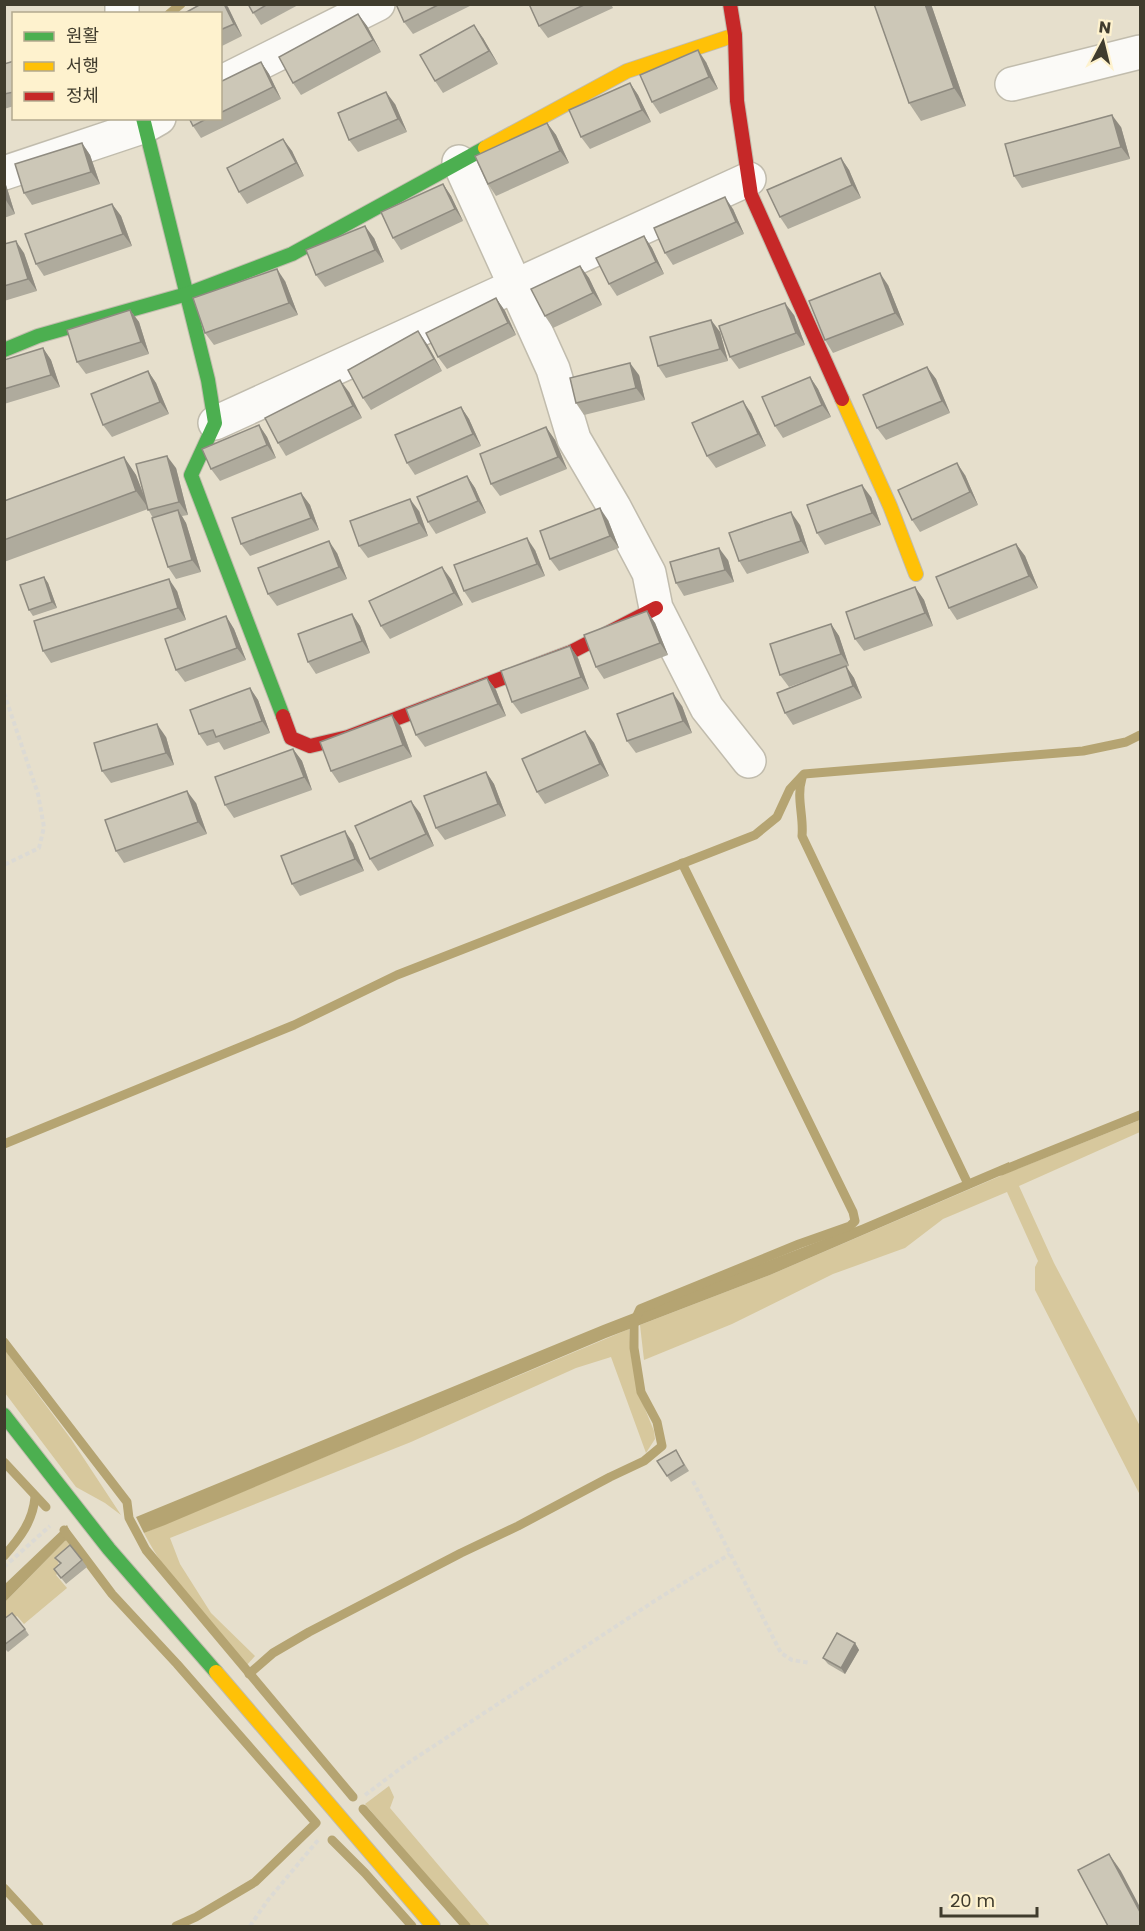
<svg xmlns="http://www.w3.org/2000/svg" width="1145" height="1931" viewBox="0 0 1145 1931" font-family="Poppins,'Noto Sans KR',sans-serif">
<rect width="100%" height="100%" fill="#e6dfcc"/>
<g fill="#d7c89d">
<polygon points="1140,1120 1140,1132 1019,1186 1054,1263 1140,1426 1140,1495 1035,1290 1035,1267 1038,1261 1007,1192 943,1219 905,1248 833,1274 732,1324 644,1360 640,1325 770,1275 1012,1171"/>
<path d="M629,1329L631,1356L639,1394L654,1431L655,1439L646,1453L611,1357L576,1368L411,1442L170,1538L180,1564L211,1613L255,1656L247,1665C211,1624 169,1582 144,1533Z"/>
<polygon points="4,1349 71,1439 121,1515 105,1503 76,1487 5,1393"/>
<polygon points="65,1541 67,1541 73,1550 58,1563 63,1569 56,1575 67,1588 24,1624 17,1616 5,1626 5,1602"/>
<polygon points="389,1786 394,1797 390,1808 490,1926 469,1926 365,1804"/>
</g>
<g fill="#b5a472">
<polygon points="1009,1162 1011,1171 770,1275 606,1338 165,1525 144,1533 136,1517 603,1325 861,1225"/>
<polygon points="67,1525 73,1538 65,1541 5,1602 5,1584"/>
</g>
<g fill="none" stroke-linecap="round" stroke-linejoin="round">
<g stroke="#b5a472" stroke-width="9">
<polyline points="169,14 181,4"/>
<path d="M802,778C796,798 804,816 802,836L968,1184"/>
<polyline points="4,1144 294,1025 397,975 755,835 777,817 790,789 804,774 1083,751 1126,742 1140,735"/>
<polyline points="1001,1171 1140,1115"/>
<polyline points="4,1342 127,1502 129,1518 146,1550 353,1797"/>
<polyline points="4,1462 46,1507"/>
<polyline points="64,1530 112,1594 177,1664 316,1823 255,1882 196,1917 176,1926"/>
<path d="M4,1556C20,1538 33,1521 35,1497"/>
<polyline points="249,1674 273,1653 309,1632 461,1553 518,1526 610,1477 644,1461 662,1446 657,1422 641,1392 634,1348 634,1322 640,1309 799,1244 850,1226 855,1221 853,1212 682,863"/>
<polyline points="363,1809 466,1926"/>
<polyline points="332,1840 365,1873 412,1926"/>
<polyline points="4,1888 39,1926"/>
</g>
<g stroke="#c1bcad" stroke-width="36">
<g id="street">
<polyline points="122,14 122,4"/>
<polyline points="220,83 378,4"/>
<polyline points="1012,84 1140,52"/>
<polyline points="459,162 553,369 574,439 614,507 649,573 656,608 707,708 749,761"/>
<polyline points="4,173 145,126 159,118"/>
<polyline points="215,423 749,179"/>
</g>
</g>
<g stroke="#c1bcad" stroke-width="16">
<g id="fast">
<polyline points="143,118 208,380 215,423 191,475 283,716"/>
<polyline points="4,350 38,336 187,294 292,254 485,148"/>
<polyline points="4,1415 109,1549 216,1672"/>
</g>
</g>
<g stroke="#c1bcad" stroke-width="16">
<g id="slow">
<polyline points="485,148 627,71 735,35"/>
<polyline points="842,399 890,506 916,574"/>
<polyline points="216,1672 433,1926"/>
</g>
</g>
<g stroke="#c1bcad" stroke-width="16">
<g id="jam">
<polyline points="730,4 735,35 737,101 751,195 842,399"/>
<polyline points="283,716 291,738 310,746 348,737 571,652 656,608"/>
</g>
</g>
<g stroke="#dcdad4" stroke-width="4" stroke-dasharray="4.5 3" stroke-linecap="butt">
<polyline points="4,693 38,794 44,827 39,848 4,865"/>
<polyline points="693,1481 781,1653 792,1660 810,1663"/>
<polyline points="4,1567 50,1526"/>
<polyline points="365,1795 405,1765 656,1600 730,1554"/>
<polyline points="250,1926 268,1900 319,1839"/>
</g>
<use href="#street" stroke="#fbfaf7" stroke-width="33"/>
<use href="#fast" stroke="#4caf50" stroke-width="14"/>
<use href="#slow" stroke="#ffc107" stroke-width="14"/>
<use href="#jam" stroke="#c62828" stroke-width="14"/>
</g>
<g fill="#afab9d">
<polygon points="248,4 300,4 261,25"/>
<polygon points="396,4 474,4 413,34 404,22"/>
<polygon points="529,4 611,4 613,8 548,38 539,26"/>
<polygon points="874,4 931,4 966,106 921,121 909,103"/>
<polygon points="228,7 242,36 220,47 220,14"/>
<polygon points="358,14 367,26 381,52 301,95 293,83"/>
<polygon points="483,38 498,64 443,93 435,81"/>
<polygon points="14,61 14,106 4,109 4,64"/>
<polygon points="261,62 269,74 281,99 201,138 193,126 189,118 220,118 220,82"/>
<polygon points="706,62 718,89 660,114 652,102"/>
<polygon points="630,83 638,95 651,122 590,149 581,137"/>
<polygon points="395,104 407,132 358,152 349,140"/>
<polygon points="547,123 556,135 569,163 496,196 488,184"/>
<polygon points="1121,127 1130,159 1022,188 1014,176"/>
<polygon points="283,139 292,151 304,176 247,204 239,192"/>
<polygon points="82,143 90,155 100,184 32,205 24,193"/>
<polygon points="841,158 849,170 861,198 788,229 780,217"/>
<polygon points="4,183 6,185 15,214 4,218"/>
<polygon points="443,184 451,196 463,221 401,250 393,238"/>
<polygon points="112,204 121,216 132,246 44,276 36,264"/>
<polygon points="733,209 744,234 673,265 665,253"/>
<polygon points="644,236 652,248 664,274 617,296 609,284"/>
<polygon points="374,238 384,262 325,287 316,275"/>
<polygon points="4,244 24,253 37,291 4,301"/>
<polygon points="580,266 589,278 602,305 553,328 545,316"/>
<polygon points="285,281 298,315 214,345 205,333"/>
<polygon points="888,285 904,325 833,353 825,340"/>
<polygon points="496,298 505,311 516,335 447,369 438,357"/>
<polygon points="130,310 139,322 149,354 86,374 77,362"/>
<polygon points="794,315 805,345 739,369 730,357"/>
<polygon points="711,320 720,332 728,361 666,378 658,366"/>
<polygon points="427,344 442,371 371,410 363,398"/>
<polygon points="43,348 51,360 60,387 4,404 4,360"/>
<polygon points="927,367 936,379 950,413 886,440 877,428"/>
<polygon points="148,371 156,383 169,414 112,437 103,425"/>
<polygon points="639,375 645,400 584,415 576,403"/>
<polygon points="810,377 818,389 831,417 783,438 775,426"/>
<polygon points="349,392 362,418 286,456 278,443"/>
<polygon points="461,407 469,419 481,446 415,475 407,463"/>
<polygon points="751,413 766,446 716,468 707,456"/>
<polygon points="259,425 267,437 276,458 220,481 211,469"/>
<polygon points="546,427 555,440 567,469 500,496 491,484"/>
<polygon points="124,457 136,475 145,498 176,468 188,515 182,516 186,523 201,572 176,579 168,567 153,518 148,509 4,562 4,501"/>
<polygon points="965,475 978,505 920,532 912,520"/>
<polygon points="467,476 475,488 486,513 436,534 428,522"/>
<polygon points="301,493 310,505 319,530 250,556 241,544"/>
<polygon points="871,497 881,525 825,545 817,533"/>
<polygon points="419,511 428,536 368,558 359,546"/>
<polygon points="608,520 619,548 559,571 550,559"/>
<polygon points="800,525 809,553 747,574 739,561"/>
<polygon points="1016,544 1025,556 1038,588 957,620 949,608"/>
<polygon points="535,550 545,576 472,603 464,591"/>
<polygon points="337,553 347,579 277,606 268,594"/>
<polygon points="728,560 734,582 684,596 676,583"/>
<polygon points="44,577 48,583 57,608 33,616 29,610"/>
<polygon points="451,579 463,605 390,639 381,626"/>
<polygon points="915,587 924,600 933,626 864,651 855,639"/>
<polygon points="177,591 186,620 51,663 43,651"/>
<polygon points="647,611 655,623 668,655 604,679 596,667"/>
<polygon points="352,614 360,626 370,653 316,674 308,662"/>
<polygon points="226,616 234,629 246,660 185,682 176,670"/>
<polygon points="831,624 839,636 849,666 846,667 854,678 862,698 793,725 785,713 825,674 789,687 780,675"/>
<polygon points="570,646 578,658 589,689 521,714 512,702"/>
<polygon points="487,678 496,690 506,716 425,747 416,735"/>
<polygon points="250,688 258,700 270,733 224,750 219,742 207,746 199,734"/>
<polygon points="682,706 692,733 636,753 627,741"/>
<polygon points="401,727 412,757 339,783 331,771"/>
<polygon points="585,731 594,743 609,776 545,804 537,792"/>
<polygon points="166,737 174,765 111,783 102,771"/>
<polygon points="293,749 302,761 312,790 234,818 225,805"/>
<polygon points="486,772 494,784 506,816 445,840 436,828"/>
<polygon points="196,803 207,834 124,863 116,851"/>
<polygon points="420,813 434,846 378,871 370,859"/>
<polygon points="353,843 364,871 300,896 292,884"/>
<polygon points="676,1450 689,1471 671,1482 657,1461"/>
<polygon points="55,1558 82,1560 87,1567 66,1584 54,1569 60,1564"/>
<polygon points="4,1619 25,1629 29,1635 8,1652 4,1648"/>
<polygon points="855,1643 859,1650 845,1674 828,1664 823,1658"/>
</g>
<g fill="#8f8b80">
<polygon points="224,4 226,4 228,7 242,36 234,24"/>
<polygon points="925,4 931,4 966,106 954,88"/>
<polygon points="358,14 367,26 381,52 373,40"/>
<polygon points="474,25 483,38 498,64 489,51"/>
<polygon points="698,50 706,62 718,89 709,77"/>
<polygon points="261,62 269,74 281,99 273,87"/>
<polygon points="630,83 638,95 651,122 642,110"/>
<polygon points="386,92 395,104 407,132 398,119"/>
<polygon points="1112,115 1121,127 1130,159 1121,147"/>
<polygon points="547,123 556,135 569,163 560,151"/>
<polygon points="283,139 292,151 304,176 296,163"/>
<polygon points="82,143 90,155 100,184 91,172"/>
<polygon points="841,158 849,170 861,198 852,185"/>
<polygon points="4,183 6,185 15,214 7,202 4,196"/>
<polygon points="443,184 451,196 463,221 455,209"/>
<polygon points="725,197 733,209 744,234 736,222"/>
<polygon points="112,204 121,216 132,246 123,234"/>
<polygon points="365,226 374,238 384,262 375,250"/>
<polygon points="644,236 652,248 664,274 656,262"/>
<polygon points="16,241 24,253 37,291 28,279"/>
<polygon points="580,266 589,278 602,305 593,293"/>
<polygon points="277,269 285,281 298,315 289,303"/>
<polygon points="880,273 888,285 904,325 895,313"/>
<polygon points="496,298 505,311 516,335 508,323"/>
<polygon points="785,303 794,315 805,345 796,333"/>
<polygon points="130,310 139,322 149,354 141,342"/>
<polygon points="711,320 720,332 728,361 720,349"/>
<polygon points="418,331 427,344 442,371 434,359"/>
<polygon points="43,348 51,360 60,387 51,375"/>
<polygon points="630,363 639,375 645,400 636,388"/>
<polygon points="927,367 936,379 950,413 942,401"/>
<polygon points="148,371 156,383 169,414 160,402"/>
<polygon points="810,377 818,389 831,417 822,405"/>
<polygon points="340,380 349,392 362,418 353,406"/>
<polygon points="743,401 751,413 766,446 758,434"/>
<polygon points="461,407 469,419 481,446 473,434"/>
<polygon points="259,425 267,437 276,458 267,445"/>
<polygon points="546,427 555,440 567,469 558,457"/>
<polygon points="167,456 176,468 188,515 179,502"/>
<polygon points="124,457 136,475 149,509 136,491"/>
<polygon points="957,463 965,475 978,505 970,492"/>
<polygon points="467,476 475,488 486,513 478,501"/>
<polygon points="862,485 871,497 881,525 872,513"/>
<polygon points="301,493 310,505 319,530 311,518"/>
<polygon points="410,499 419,511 428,536 419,523"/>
<polygon points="600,508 608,520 619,548 610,536"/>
<polygon points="178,510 186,523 201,572 192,560"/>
<polygon points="791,512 800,525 809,553 801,541"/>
<polygon points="527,538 535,550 545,576 537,564"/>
<polygon points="329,541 337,553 347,579 339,567"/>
<polygon points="1016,544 1025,556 1038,588 1029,576"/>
<polygon points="719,548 728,560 734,582 725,570"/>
<polygon points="442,567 451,579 463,605 454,593"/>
<polygon points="44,577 48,583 57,608 52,602"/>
<polygon points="169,579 177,591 186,620 178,608"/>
<polygon points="915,587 924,600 933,626 925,613"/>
<polygon points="647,611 655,623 668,655 660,643"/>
<polygon points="352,614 360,626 370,653 362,641"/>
<polygon points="226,616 234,629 246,660 237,648"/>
<polygon points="831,624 839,636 849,666 841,654"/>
<polygon points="570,646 578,658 589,689 581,677"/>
<polygon points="846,666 854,678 862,698 853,686"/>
<polygon points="487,678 496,690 506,716 498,704"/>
<polygon points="250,688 258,700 270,733 262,721"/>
<polygon points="673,693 682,706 692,733 683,721"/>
<polygon points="392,715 401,727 412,757 403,745"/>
<polygon points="157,724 166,737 174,765 166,753"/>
<polygon points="585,731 594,743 609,776 600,764"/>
<polygon points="293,749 302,761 312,790 304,777"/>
<polygon points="486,772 494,784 506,816 498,804"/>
<polygon points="187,791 196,803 207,834 198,822"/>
<polygon points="411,801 420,813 434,846 426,834"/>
<polygon points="345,831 353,843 364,871 355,859"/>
<polygon points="855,1643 859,1650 845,1674 841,1668"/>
<polygon points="1109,1854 1121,1871 1140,1907 1140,1912"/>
</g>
<g fill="#ccc7b7" stroke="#8f8b80" stroke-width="1.5">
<polygon points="201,4 224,4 234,24 220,30 220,14 183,14"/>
<polygon points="248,4 268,4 253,13"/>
<polygon points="396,4 440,4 404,22"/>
<polygon points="529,4 586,4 539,26"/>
<polygon points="874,4 925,4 954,88 909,103"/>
<polygon points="358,14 373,40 293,83 279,57"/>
<polygon points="474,25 489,51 435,81 420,55"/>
<polygon points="698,50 709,77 652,102 640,75"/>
<polygon points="14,61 14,92 4,94 4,64"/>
<polygon points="261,62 273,87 220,113 220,82"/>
<polygon points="630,83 642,110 581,137 569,110"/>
<polygon points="386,92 398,119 349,140 338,113"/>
<polygon points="1112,115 1121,147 1014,176 1005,144"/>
<polygon points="189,118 208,118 193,126"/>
<polygon points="547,123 560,151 488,184 475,156"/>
<polygon points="283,139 296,163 239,192 227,168"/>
<polygon points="82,143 91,172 24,193 15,164"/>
<polygon points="841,158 852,185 780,217 767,190"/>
<polygon points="443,184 455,209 393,238 381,212"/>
<polygon points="725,197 736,222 665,253 654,228"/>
<polygon points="112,204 123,234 36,264 25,234"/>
<polygon points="365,226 375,250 316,275 306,250"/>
<polygon points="644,236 656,262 609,284 596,258"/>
<polygon points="16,241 28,279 4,286 4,244"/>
<polygon points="580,266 593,293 545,316 531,289"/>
<polygon points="277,269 289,303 205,333 193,298"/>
<polygon points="880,273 895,313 825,340 809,301"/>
<polygon points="496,298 508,323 438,357 426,333"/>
<polygon points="785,303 796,333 730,357 719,326"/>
<polygon points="130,310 141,342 77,362 67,330"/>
<polygon points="711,320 720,349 658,366 650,337"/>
<polygon points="418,331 434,359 363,398 348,370"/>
<polygon points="43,348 51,375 4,389 4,360"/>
<polygon points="630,363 636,388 576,403 570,378"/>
<polygon points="927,367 942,401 877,428 863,395"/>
<polygon points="148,371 160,402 103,425 91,394"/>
<polygon points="810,377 822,405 775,426 762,397"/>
<polygon points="340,380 353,406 278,443 265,418"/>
<polygon points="743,401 758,434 707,456 692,423"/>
<polygon points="461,407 473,434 407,463 395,435"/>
<polygon points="259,425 267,445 211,469 202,449"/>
<polygon points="546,427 558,457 491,484 480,454"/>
<polygon points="167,456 179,502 148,510 136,464"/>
<polygon points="124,457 136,491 4,540 4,501"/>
<polygon points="957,463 970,492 912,520 898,490"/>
<polygon points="467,476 478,501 428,522 417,497"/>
<polygon points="862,485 872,513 817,533 807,505"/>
<polygon points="301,493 311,518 241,544 232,518"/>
<polygon points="410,499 419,523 359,546 350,521"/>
<polygon points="600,508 610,536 550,559 540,531"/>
<polygon points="178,510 192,560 168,567 152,518"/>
<polygon points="791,512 801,541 739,561 729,533"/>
<polygon points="527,538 537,564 464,591 454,565"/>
<polygon points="329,541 339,567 268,594 258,568"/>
<polygon points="1016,544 1029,576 949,608 936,577"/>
<polygon points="719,548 725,570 676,583 670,562"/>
<polygon points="442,567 454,593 381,626 369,601"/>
<polygon points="44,577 52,602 29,610 20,585"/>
<polygon points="169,579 178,608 43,651 34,621"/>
<polygon points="915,587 925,613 855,639 846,612"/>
<polygon points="647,611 660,643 596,667 584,635"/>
<polygon points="352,614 362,641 308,662 298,634"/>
<polygon points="226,616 237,648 176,670 165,639"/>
<polygon points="831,624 841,654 780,675 770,644"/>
<polygon points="570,646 581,677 512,702 501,671"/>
<polygon points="846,666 853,686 785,713 777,693"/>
<polygon points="487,678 498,704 416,735 406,709"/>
<polygon points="250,688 262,721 216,737 213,730 199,734 190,710"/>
<polygon points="673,693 683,721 627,741 617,714"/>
<polygon points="392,715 403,745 331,771 320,742"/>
<polygon points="157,724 166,753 102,771 94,743"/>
<polygon points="585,731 600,764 537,792 522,759"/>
<polygon points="293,749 304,777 225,805 215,777"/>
<polygon points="486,772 498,804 436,828 424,796"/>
<polygon points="187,791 198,822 116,851 105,820"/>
<polygon points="411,801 426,834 370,859 355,826"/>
<polygon points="345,831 355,859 292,884 281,856"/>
<polygon points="676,1450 684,1465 667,1476 657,1461"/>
<polygon points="70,1545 82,1560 61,1578 54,1569 61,1563 55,1558"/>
<polygon points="12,1613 25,1629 4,1645 4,1619"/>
<polygon points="837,1633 855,1643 841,1668 823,1658"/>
<polygon points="1109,1854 1140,1912 1140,1926 1108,1926 1078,1870"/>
</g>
<rect width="1145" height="1931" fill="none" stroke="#403c2d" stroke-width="12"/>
<rect x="12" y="12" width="210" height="108" fill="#fef2ce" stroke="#b2a98e" stroke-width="1.5"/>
<rect x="24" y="32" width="30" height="9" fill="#4caf50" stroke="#b2a98e" stroke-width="1.5"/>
<text x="66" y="42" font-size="18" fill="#403c2d">원활</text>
<rect x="24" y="62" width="30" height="9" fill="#ffc107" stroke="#b2a98e" stroke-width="1.5"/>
<text x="66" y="72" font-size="18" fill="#403c2d">서행</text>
<rect x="24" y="92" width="30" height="9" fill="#c62828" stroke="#b2a98e" stroke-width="1.5"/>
<text x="66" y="102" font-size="18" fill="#403c2d">정체</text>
<g transform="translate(1103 42) rotate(7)" stroke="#fef2ce" stroke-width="4.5" paint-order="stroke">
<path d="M0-4.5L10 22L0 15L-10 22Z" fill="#403c2d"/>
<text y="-9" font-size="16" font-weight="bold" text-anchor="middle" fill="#403c2d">N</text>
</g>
<path d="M941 1907v9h96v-9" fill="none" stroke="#403c2d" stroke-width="3"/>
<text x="950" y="1907" font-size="18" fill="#403c2d" stroke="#fef2ce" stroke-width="4.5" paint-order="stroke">20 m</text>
</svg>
